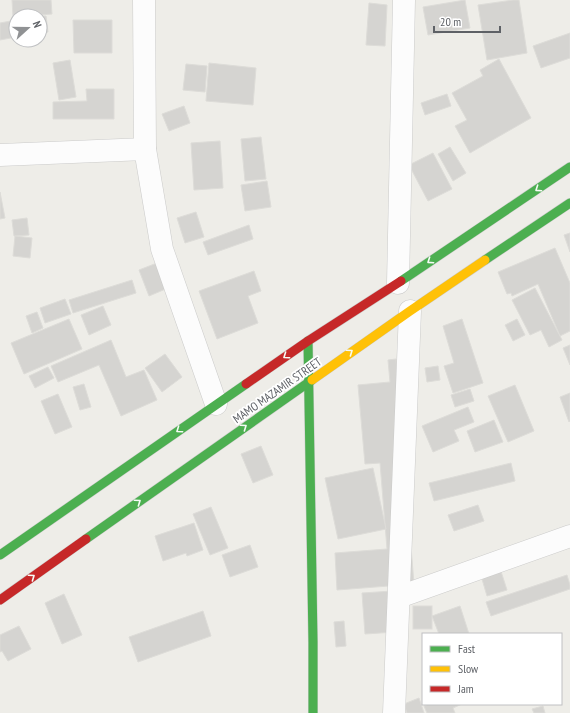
<svg xmlns="http://www.w3.org/2000/svg" width="570" height="713" viewBox="0 0 570 713" font-family="'PT Sans Narrow',sans-serif">
<rect width="100%" height="100%" fill="#eeede8"/>
<g fill="#d5d4d1" stroke="#dddcd8">
<polygon points="12,0 51,0 52,14 13,17"/>
<polygon points="465,0 470,28 428,35 423,7"/>
<polygon points="513,0 519,0 527,53 487,60 478,5"/>
<polygon points="369,3 387,5 385,46 366,45"/>
<polygon points="40,16 46,16 48,32 40,34"/>
<polygon points="16,20 16,37 0,40 0,23"/>
<polygon points="73,20 112,20 112,53 74,53"/>
<polygon points="570,33 570,58 541,68 533,46"/>
<polygon points="499,59 531,118 470,153 455,126 467,120 452,93 483,76 480,70"/>
<polygon points="70,60 76,97 59,100 53,63"/>
<polygon points="209,63 256,68 253,105 206,101"/>
<polygon points="186,64 207,66 205,92 183,90"/>
<polygon points="86,89 114,89 114,119 53,119 53,102 87,101"/>
<polygon points="447,94 451,106 425,115 421,103"/>
<polygon points="184,106 190,123 169,131 162,114"/>
<polygon points="261,137 266,179 245,181 241,139"/>
<polygon points="220,141 223,188 194,190 191,143"/>
<polygon points="450,147 466,173 453,181 438,154"/>
<polygon points="433,153 452,189 428,201 409,165"/>
<polygon points="267,181 271,207 245,211 241,185"/>
<polygon points="0,192 5,218 0,219"/>
<polygon points="196,212 204,237 185,243 177,218"/>
<polygon points="27,218 29,235 14,236 12,220"/>
<polygon points="249,225 253,239 208,255 203,242"/>
<polygon points="570,233 570,252 564,235"/>
<polygon points="15,236 32,238 30,258 13,256"/>
<polygon points="555,248 570,283 570,331 560,336 538,284 512,296 511,293 507,294 498,272"/>
<polygon points="157,263 168,288 149,296 139,270"/>
<polygon points="254,271 261,291 248,296 258,323 217,339 199,291"/>
<polygon points="132,280 136,293 73,313 69,300"/>
<polygon points="535,288 562,340 549,347 541,330 530,335 512,300"/>
<polygon points="65,299 71,314 45,323 40,308"/>
<polygon points="103,306 111,325 89,335 81,315"/>
<polygon points="37,312 43,328 32,333 26,316"/>
<polygon points="69,319 82,349 24,374 11,343"/>
<polygon points="462,319 483,383 453,393 444,366 454,363 443,326"/>
<polygon points="517,319 525,335 513,341 505,325"/>
<polygon points="111,340 126,377 144,370 157,400 121,416 99,365 58,382 51,366"/>
<polygon points="570,345 570,365 563,348"/>
<polygon points="165,354 182,377 162,392 145,368"/>
<polygon points="396,359 414,584 337,590 335,553 387,549 380,463 365,464 358,385 390,382 388,360"/>
<polygon points="438,366 440,380 427,382 425,368"/>
<polygon points="48,367 54,378 35,388 29,376"/>
<polygon points="84,384 91,407 80,410 73,387"/>
<polygon points="515,385 534,431 508,442 488,396"/>
<polygon points="470,389 474,401 455,407 451,395"/>
<polygon points="570,393 570,421 569,422 560,397"/>
<polygon points="58,394 72,427 55,434 41,401"/>
<polygon points="468,407 474,422 454,430 459,441 433,452 422,426"/>
<polygon points="494,420 503,442 475,452 467,431"/>
<polygon points="261,446 273,475 253,483 241,454"/>
<polygon points="511,463 515,481 434,501 429,483"/>
<polygon points="373,468 386,529 338,539 325,478"/>
<polygon points="478,505 484,521 454,531 448,515"/>
<polygon points="211,507 228,548 210,555 193,514"/>
<polygon points="194,523 203,550 187,556 186,553 163,561 155,536"/>
<polygon points="250,545 258,567 230,577 222,555"/>
<polygon points="496,556 507,590 487,596 477,562"/>
<polygon points="567,575 570,585 570,589 491,616 486,602"/>
<polygon points="393,591 395,632 365,634 362,593"/>
<polygon points="64,594 82,635 62,644 45,603"/>
<rect x="413" y="606" width="19" height="23"/>
<polygon points="460,606 469,634 439,634 432,616"/>
<polygon points="203,611 211,636 138,662 129,637"/>
<polygon points="344,621 346,646 336,647 334,622"/>
<polygon points="19,626 31,649 8,661 2,651 0,652 0,635"/>
<polygon points="419,698 424,713 407,713 404,704"/>
<polygon points="429,704 462,704 453,708 455,713 427,713 424,706"/>
<polygon points="543,706 545,713 534,713 532,709"/>
</g>
<g fill="none" stroke-linecap="round" stroke-linejoin="round">
<g stroke="#cbcbca" stroke-width="23">
<g id="street">
<polyline points="144,0 145,149 162,249 216,404"/>
<polyline points="0,155 145,149"/>
<polyline points="398,283 404,0"/>
<polyline points="399,597 570,536"/>
<polyline points="394,713 410,311"/>
</g>
</g>
<g stroke="#cacbca" stroke-width="10">
<g id="fast">
<polyline points="485,260 570,203"/>
<polyline points="401,281 570,167"/>
<polyline points="308,341 313,642 313,713"/>
<polyline points="86,539 312,380"/>
<polyline points="0,555 246,384"/>
</g>
</g>
<g stroke="#cacbca" stroke-width="10">
<polyline id="slow" points="312,380 410,311 485,260"/>
</g>
<g stroke="#cacbca" stroke-width="10">
<g id="jam">
<polyline points="246,384 308,341 401,281"/>
<polyline points="0,600 86,539"/>
</g>
</g>
<use href="#street" stroke="#fcfcfc" stroke-width="22"/>
<use href="#fast" stroke="#4caf50" stroke-width="9"/>
<use href="#slow" stroke="#ffc107" stroke-width="9"/>
<use href="#jam" stroke="#c62828" stroke-width="9"/>
</g>
<defs><path id="oneway-chevron" d="M-2-3.5L2.5 0L-2 3.5" fill="none" stroke-width="1.6" stroke-linecap="round" stroke-linejoin="round"/></defs>
<g stroke="#f6fbf6">
<use href="#oneway-chevron" transform="translate(538 189) rotate(146)"/>
<use href="#oneway-chevron" transform="translate(430 261) rotate(146)"/>
<use href="#oneway-chevron" transform="translate(350 352) rotate(-35)"/>
<use href="#oneway-chevron" transform="translate(286 356) rotate(145)"/>
<use href="#oneway-chevron" transform="translate(244 427) rotate(-35)"/>
<use href="#oneway-chevron" transform="translate(179 430) rotate(145)"/>
<use href="#oneway-chevron" transform="translate(138 502) rotate(-35)"/>
<use href="#oneway-chevron" transform="translate(32 577) rotate(-35)"/>
</g>
<g text-anchor="middle" dominant-baseline="central" stroke-width="3.5" stroke-linejoin="round" paint-order="stroke">
<g font-size="12" fill="#5e6166" stroke="#fff">
<text transform="translate(277 390) rotate(-35)">MAMO MAZAMIR STREET</text>
</g>
</g>
<rect x="422" y="633" width="140" height="72" fill="#ffffff" stroke="#bfc0c2"/>
<rect x="430" y="646" width="20" height="6" fill="#4caf50" stroke="#bfc0c2"/>
<text x="458" y="653" font-size="12" fill="#5e6166">Fast</text>
<rect x="430" y="666" width="20" height="6" fill="#ffc107" stroke="#bfc0c2"/>
<text x="458" y="673" font-size="12" fill="#5e6166">Slow</text>
<rect x="430" y="686" width="20" height="6" fill="#c62828" stroke="#bfc0c2"/>
<text x="458" y="693" font-size="12" fill="#5e6166">Jam</text>
<g transform="translate(28 28) rotate(69)"><circle r="19" fill="#ffffff" stroke="#bfc0c2"/>
<path d="M0-3L7 15L0 10L-7 15Z" fill="#909294"/>
<text y="-6" font-size="11" font-weight="bold" text-anchor="middle" fill="#5e6166">N</text>
</g>
<path d="M434 26v6h66v-6" fill="none" stroke="#5e6166" stroke-width="2"/>
<text x="440" y="26" font-size="12" fill="#5e6166" stroke="#ffffff" stroke-width="3" paint-order="stroke">20 m</text>
</svg>
